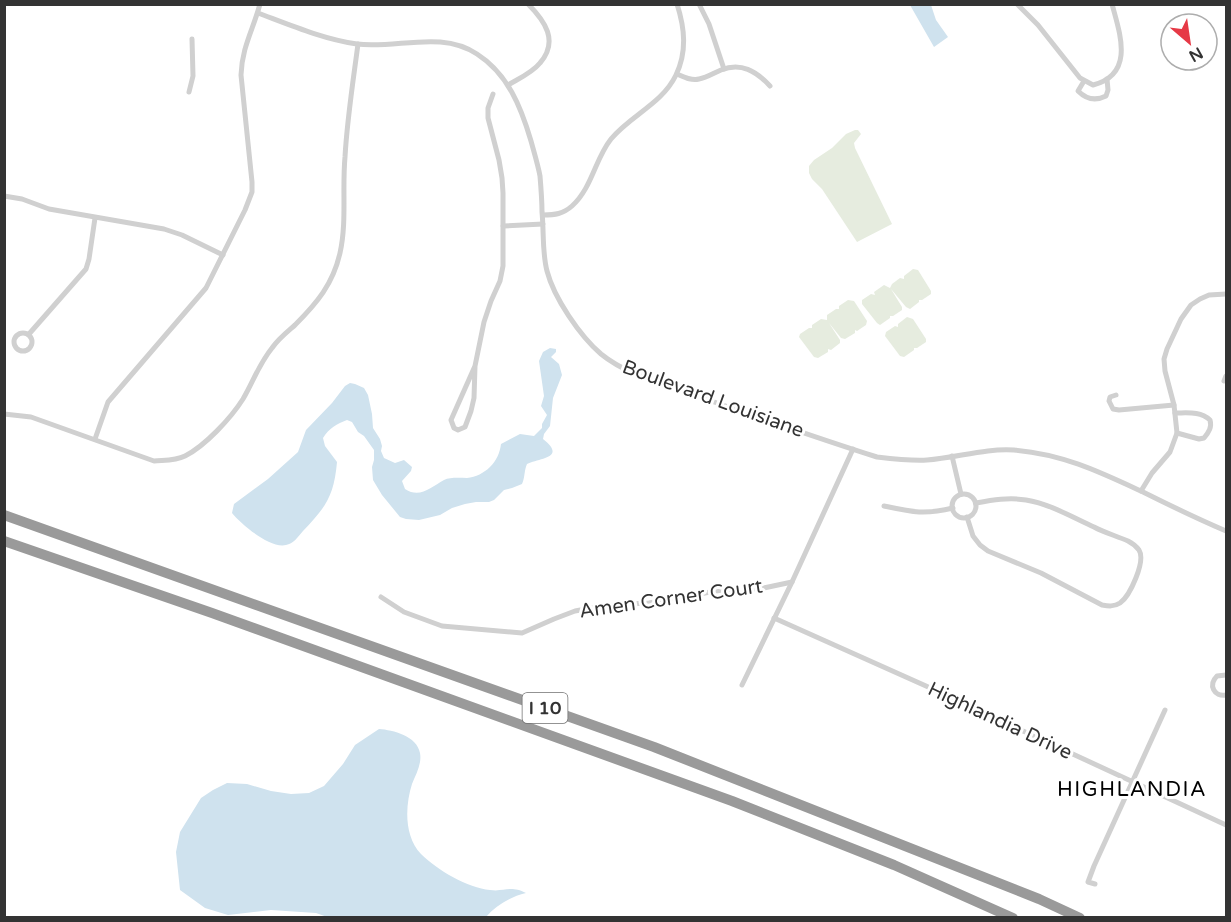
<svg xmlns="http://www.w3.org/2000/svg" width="1231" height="922" viewBox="0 0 1231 922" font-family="'Varela Round',sans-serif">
<rect width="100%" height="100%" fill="#fff"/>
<g fill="#e6ecdf">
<polygon points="855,130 858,130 861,134 854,143 855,148 892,224 857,242 822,189 812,179 809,173 809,166 814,160 832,148 846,134"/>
<polygon points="913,269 918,270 931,291 931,294 922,300 919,300 919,302 910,309 906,307 891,289 902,307 902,310 893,316 890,316 890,318 880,325 877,323 862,304 862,300 871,294 875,295 874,292 884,285 890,288 892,284 900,278 904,279 904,276"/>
<polygon points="848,300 854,301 867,321 866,325 857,331 855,330 855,333 845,339 841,338 829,323 840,340 840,343 831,350 828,349 828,352 818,358 814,357 799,337 800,334 809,328 812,328 812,325 821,319 827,320 827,315 836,309 839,309 839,306"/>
<polygon points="907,317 913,319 926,339 926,342 917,348 914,348 914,350 904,357 900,356 885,336 886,332 895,326 898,327 898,324"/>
</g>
<g fill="#cfe2ee">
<polygon points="910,5 931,5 936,20 948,37 934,47"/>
<path d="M550,348L556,349V352L551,357L559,364L562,375L553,398L550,426L544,434L543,439C567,458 540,458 527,464C524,471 525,477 522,484L512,488L504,490L494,500L489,502H476L465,504L452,508L440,515L419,520L406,519L400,517L382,495L373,480L372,467L374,460V450L364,436L358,432L352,422L347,420C337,424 329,428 323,438L325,446L337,462C334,496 326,507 303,531C298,537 293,544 286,545C270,549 241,524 232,513L234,504L268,479L298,452L306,430L332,403L345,386L350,383L355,384L364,388L368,395L372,414L373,428L380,439L382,446L381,451L384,458L395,463L404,460L412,467L411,471L402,481L405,489C420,499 431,487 444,480C450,477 460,478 467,478C485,476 499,462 501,444L520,434L534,436L542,428V424L547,415L541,406L544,396L539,361L543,352Z"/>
<path d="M379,729C393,730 417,736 420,753C422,764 416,774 412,784C405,806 404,836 421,854C437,870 468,888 490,890C505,892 510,885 526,893C510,897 496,905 486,917L330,918L316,913L271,910L228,915L205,908L180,890L176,852L180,832L201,798L213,790L227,783L247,784L271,791L291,794L309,793L324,786L343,764L355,745Z"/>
</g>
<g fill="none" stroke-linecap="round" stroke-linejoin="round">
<g stroke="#d0d0d0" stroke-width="5">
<polyline points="699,4 709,24 724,69"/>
<path d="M1017,4L1038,25L1080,78L1093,85C1135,74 1120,34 1112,4"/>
<path d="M258,13C290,25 323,39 357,44C397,49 441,30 477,54C508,74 521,107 531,141C534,152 538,165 540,176C541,188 542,200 542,212C544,232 542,252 547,271C554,298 580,336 601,354C628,376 665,384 697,396C757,417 817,438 877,457C894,459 911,461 927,460C956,458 985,448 1014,450C1063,454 1100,472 1143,492C1171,506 1198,519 1226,531"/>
<path d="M677,74C684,77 691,81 699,79C706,78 714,73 721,70C741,62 756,71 770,86"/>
<path d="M1084,81L1078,91C1086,99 1096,101 1106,96L1108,90L1107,79"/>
<path d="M508,85C518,79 532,73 540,63C559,41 545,21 528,4"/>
<polyline points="189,92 193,76 192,39"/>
<polyline points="4,196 22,199 49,209 164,229 182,235 223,255"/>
<path d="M543,215C555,215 563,214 572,206C592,188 595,159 611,139C631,115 662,104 676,75C687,52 685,29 677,4"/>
<polyline points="503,226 543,224"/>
<circle cx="23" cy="342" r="9"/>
<polyline points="29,334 86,269 89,259 95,218"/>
<polyline points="475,366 451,420 454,428 458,430 465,427 471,411 474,398 475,366 484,322 491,301 500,281 503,266 503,193 502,178 499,160 488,118 488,108 493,94"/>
<polyline points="1224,381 1226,376"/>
<polyline points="1116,395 1110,397 1109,401 1113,409 1119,410 1174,405"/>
<path d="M1175,413C1188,413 1200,411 1210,420C1212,427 1209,432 1204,438L1199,439L1177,433"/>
<path d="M4,414L31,417L154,461C164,460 175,461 185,456C205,446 231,418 243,399C253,382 259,364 272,348C278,339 287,332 295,325C317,303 333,284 340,253C347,222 342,189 345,157C347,120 353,82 358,44"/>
<path d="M95,439L108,402L206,288L245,210L252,192V182L241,75C242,47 253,30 260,4"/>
<polyline points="952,456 961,494"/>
<polyline points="1141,491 1152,473 1170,452 1177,433 1174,405 1165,371 1164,359 1167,349 1181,319 1191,305 1200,299 1209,295 1226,294"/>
<circle cx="964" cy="506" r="12"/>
<path d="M884,506C912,512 924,515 953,508"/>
<path d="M967,517L973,536L980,545L988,551L1041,573L1102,605C1108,606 1114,607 1120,603C1130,596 1146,561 1139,550C1136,546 1132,543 1128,541C1117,536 1105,533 1094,527C1072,517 1050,504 1026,500C1009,497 992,500 976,503"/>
<polyline points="381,597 404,612 442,626 522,633 554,619 575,611 607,605 649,603 716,591 738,588 759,589 792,582"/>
<polyline points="774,618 926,686 1226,825"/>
<path d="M1226,675L1217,676C1208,685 1214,697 1226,695"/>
<polyline points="742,685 792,582 853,449"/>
<polyline points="1095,884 1088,882 1094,866 1165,710"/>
</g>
<g stroke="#9a9a9a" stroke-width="10">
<polyline points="4,515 654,747 1039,899 1080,918"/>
<polyline points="4,541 212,613 732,801 894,865 1013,918"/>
</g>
</g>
<g text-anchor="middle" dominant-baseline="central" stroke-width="6" stroke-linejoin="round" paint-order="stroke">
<rect fill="#fff" stroke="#707070" stroke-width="1.5" x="522.5" y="693" width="45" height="30" rx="4.5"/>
<g font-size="18" font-weight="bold" fill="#333">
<text x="545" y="708">I 10</text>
</g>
<g font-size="20" fill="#333" stroke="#fff">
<text transform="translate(713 399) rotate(20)">Boulevard Louisiane</text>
<text transform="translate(671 599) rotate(-8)">Amen Corner Court</text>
<text transform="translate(1000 721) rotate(25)">Highlandia Drive</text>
</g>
<g font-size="21" letter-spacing="1.5" fill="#000" stroke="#fff">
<text x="1132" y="789">HIGHLANDIA</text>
</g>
</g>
<rect width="1231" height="922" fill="none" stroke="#333333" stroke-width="12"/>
<g transform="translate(1189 42) rotate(151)"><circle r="28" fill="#ffffff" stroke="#adadad" stroke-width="1.5"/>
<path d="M0-4.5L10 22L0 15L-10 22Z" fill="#e63946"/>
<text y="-9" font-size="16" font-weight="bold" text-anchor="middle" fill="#333333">N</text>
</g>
</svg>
